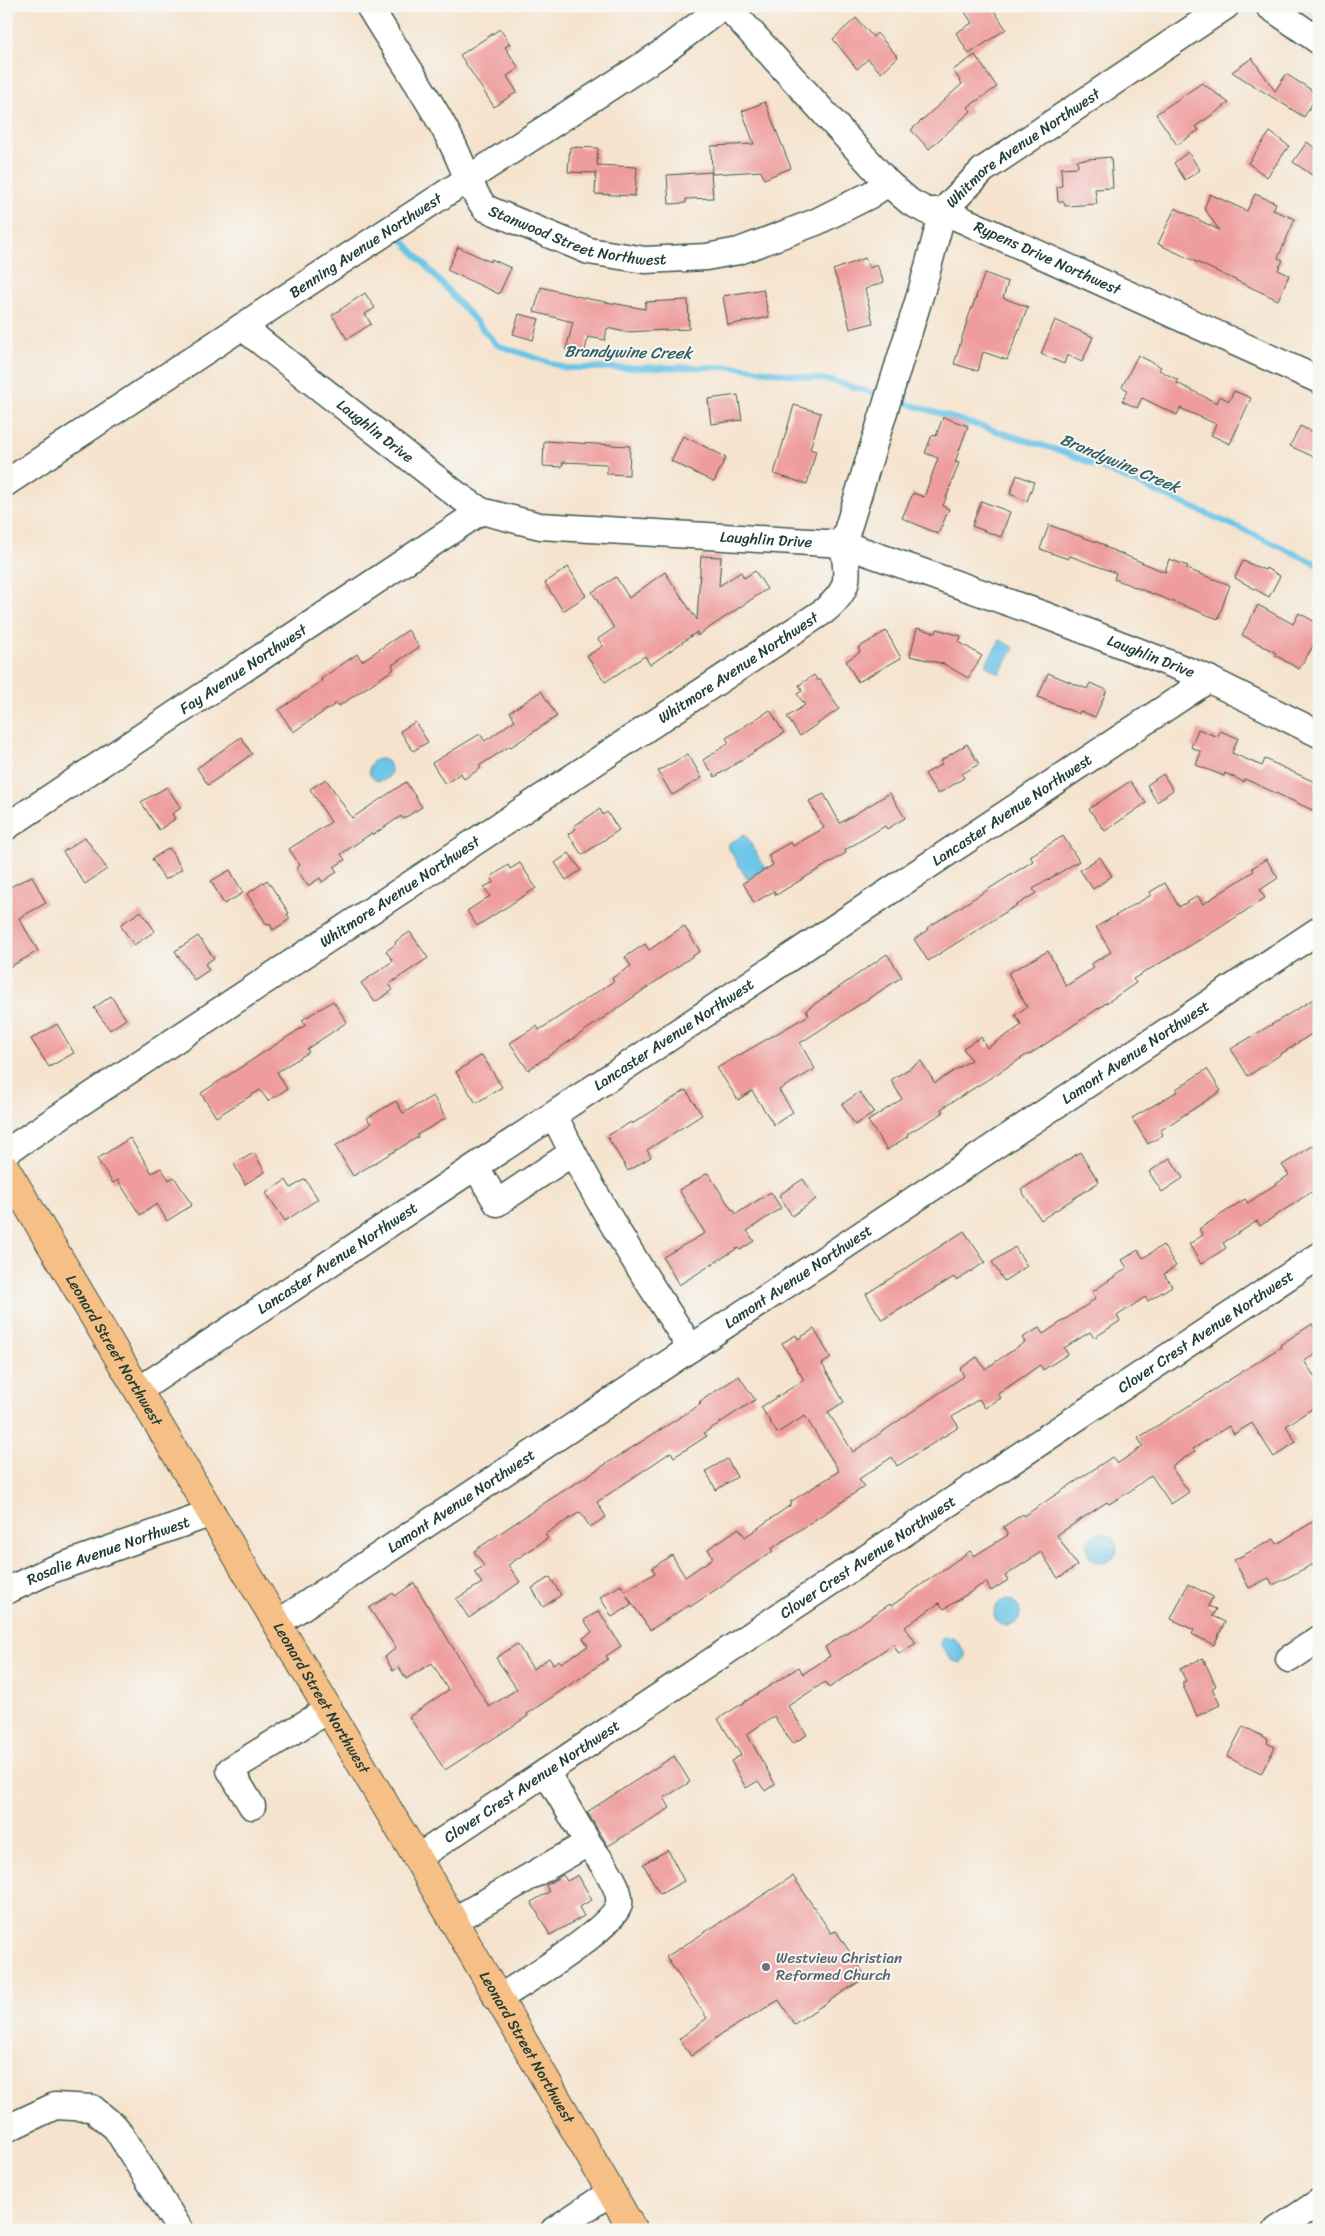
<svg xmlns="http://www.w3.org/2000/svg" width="1325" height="2236" viewBox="0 0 1325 2236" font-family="Sriracha,sans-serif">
<rect width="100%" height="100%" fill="#f6f6f2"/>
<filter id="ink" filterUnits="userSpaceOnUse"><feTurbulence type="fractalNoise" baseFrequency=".02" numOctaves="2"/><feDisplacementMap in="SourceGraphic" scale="10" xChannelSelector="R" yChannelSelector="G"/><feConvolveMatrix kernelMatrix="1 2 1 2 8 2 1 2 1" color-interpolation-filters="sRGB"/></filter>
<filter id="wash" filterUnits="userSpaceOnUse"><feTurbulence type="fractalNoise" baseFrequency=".0096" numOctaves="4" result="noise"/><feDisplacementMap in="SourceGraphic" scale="20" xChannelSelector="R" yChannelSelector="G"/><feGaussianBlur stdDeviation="1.12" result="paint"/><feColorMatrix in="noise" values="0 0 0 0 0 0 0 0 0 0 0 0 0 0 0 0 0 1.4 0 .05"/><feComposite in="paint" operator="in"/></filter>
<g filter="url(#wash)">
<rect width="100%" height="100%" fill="#f5e3cd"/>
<g fill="#69c5e7" stroke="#44818e">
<polygon points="1000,640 1014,648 999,674 985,665"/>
<circle cx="380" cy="770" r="11"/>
<polygon points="745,834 765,868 747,879 727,845"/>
<circle cx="1102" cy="1548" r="15"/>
<circle cx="1007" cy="1613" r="13"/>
<polygon points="946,1636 955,1639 965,1653 965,1659 960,1663 951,1660 941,1645 941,1639"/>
</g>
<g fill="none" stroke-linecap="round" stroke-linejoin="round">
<g stroke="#69c5e7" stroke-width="6">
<polyline points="401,238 497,345 566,368 739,367 833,381 873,393"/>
<polyline points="905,403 1067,453 1251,533 1319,565"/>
</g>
</g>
<g id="blocks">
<g fill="#ee9d9c">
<polygon points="961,6 991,6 1006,29 969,54 956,33 972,23"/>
<polygon points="856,18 873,37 877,33 898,57 881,73 868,59 857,69 833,39"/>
<polygon points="500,29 510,44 505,47 519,68 507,76 517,92 494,107 460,55"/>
<polygon points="975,55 997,87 968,107 971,111 929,149 911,130 962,84 953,70"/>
<polygon points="1252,58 1275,91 1286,74 1318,94 1304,117 1232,72"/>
<polygon points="1202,83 1229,103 1196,126 1199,130 1177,145 1156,114"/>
<polygon points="765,102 791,168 764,179 761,171 712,174 711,146 754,144 742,111"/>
<polygon points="1270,132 1289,146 1267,177 1248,163"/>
<polygon points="1307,142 1319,151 1319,165 1312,175 1293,162"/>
<polygon points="570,147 598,148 597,165 637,167 635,196 595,194 596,173 568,172"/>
<polygon points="1188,152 1200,170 1185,180 1174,163"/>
<polygon points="1111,157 1113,188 1095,189 1097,204 1065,206 1064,202 1058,202 1057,187 1062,186 1061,168 1078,167 1077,160"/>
<polygon points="711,172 713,198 686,199 686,203 669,204 667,175"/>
<polygon points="1210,194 1247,211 1255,194 1276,203 1273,210 1295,219 1278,258 1283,260 1278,270 1289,275 1278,300 1158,244 1175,208 1219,230 1204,208"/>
<polygon points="458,247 491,262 491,259 511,268 499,294 447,270"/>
<polygon points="865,258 869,268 877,265 884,282 865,289 873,323 850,329 842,292 833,270"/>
<polygon points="985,273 1008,282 1003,298 1028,307 1007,360 983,352 978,371 954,364 968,318"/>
<polygon points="541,287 589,299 645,309 645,302 688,300 689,329 625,332 607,328 605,340 588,337 584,355 566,350 573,322 534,312"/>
<polygon points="763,289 769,317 728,325 723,296"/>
<polygon points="365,293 375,308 365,314 371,324 347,339 332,315"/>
<polygon points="519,314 539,319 533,340 513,334"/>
<polygon points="1055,320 1093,337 1082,362 1067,355 1064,364 1041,354"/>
<polygon points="1138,355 1161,367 1159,370 1178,380 1177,383 1217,403 1220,396 1229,401 1234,391 1251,398 1230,444 1211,435 1216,424 1180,408 1177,415 1142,398 1137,408 1122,401 1128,390 1122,387"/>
<polygon points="738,395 742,420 711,424 708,399"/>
<polygon points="794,405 821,413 810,449 816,451 807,484 774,474"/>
<polygon points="943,417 968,426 955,462 959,463 943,506 949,509 938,534 902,518 913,493 924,497 938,458 925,453 932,435 936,436"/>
<polygon points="1300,426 1319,435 1319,447 1314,457 1290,446"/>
<polygon points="683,436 726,457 714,482 671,461"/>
<polygon points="544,441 630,446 629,475 607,474 607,464 563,462 562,467 543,466"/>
<polygon points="1017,475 1034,482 1027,501 1010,494"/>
<polygon points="981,501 1010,512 1001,537 972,526"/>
<polygon points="1049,525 1105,545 1105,547 1165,572 1169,559 1188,566 1187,569 1230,585 1218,619 1114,579 1116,573 1070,556 1068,559 1040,549"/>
<polygon points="701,556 721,557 719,586 741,572 744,578 755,571 767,589 697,636 697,632 650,665 645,656 605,682 587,656 603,646 598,639 614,628 592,592 616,577 629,598 665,572 697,620"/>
<polygon points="1243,561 1265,570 1266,568 1280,576 1269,597 1235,578"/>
<polygon points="568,567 586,596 563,611 545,583"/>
<polygon points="1258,605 1293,624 1299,613 1319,624 1319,636 1299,669 1275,655 1276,653 1242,635"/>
<polygon points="917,628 936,633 937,629 961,636 959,642 982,656 968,678 944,664 910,656"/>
<polygon points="408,630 419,647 392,665 394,669 339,706 337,703 293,732 279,710 322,681 321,679 357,654 362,661"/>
<polygon points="886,631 901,658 858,682 846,661 860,652 858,648"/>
<polygon points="1048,673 1087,689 1090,683 1107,690 1095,717 1080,711 1079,714 1038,697"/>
<polygon points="814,675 818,681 820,679 839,709 800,736 787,717 805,705 797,694 802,691 799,685"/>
<polygon points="541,691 557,716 511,747 510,746 479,766 481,768 464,779 461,773 445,784 432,763 480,734 485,741 515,720 510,712"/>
<polygon points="770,710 784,733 715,777 703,760 729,743 726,738"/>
<polygon points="415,722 428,742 413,751 400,731"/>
<polygon points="1198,729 1218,737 1220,731 1238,738 1232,753 1262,766 1265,759 1319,784 1319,813 1245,779 1244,782 1225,773 1224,776 1196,765 1201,752 1191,747"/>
<polygon points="241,737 252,754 208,785 197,768"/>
<polygon points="967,744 979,764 962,774 964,778 938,794 925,774 942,764 940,761"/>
<polygon points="688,754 702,778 672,795 658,771"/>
<polygon points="1163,774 1173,790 1157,802 1147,785"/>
<polygon points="326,779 352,818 406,782 422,807 403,819 401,816 373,835 372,833 341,854 345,860 334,867 337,872 322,882 320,878 308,886 296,868 300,865 289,849 331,822 310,789"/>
<polygon points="1130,781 1146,803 1105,831 1089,809"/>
<polygon points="167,787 181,808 172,814 175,819 159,830 141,802"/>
<polygon points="890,793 905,818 887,829 885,826 845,850 846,853 776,895 774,891 754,903 743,883 773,865 768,855 791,842 793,846 824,828 809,801 824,794 840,823"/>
<polygon points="600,809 603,815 607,812 619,830 582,855 568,834 576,829 574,826"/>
<polygon points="1063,836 1079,861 1033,889 1036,893 928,961 914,939 928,930 927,928 1033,861 1030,856"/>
<polygon points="85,837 107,869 85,884 63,852"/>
<polygon points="169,848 182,869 165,880 152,859"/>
<polygon points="569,853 581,870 566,880 555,863"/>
<polygon points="1100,857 1112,876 1093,889 1080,870"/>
<polygon points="1266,859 1278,878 1260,890 1265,898 1218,929 1133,979 1136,983 1029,1055 1028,1054 941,1109 943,1113 907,1134 908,1136 887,1150 868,1121 902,1099 891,1080 921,1061 935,1083 971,1060 963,1048 981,1037 987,1048 1022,1025 1015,1015 1027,1007 1008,973 1048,951 1066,986 1094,968 1091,964 1111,952 1096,927 1151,895 1150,892 1165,883 1179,907 1198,896 1203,904 1254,871 1252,868"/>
<polygon points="520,863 536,888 477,926 467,911 490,896 484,887 494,882 491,877 508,865 510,869"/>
<polygon points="230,870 243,893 224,904 211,881"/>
<polygon points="32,876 46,903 19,918 38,951 6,969 6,889"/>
<polygon points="267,880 289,913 287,914 290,919 273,930 270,924 267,925 247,894"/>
<polygon points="141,911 155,931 134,945 120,925"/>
<polygon points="684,926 700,951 528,1070 510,1043 537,1026 539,1030 614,981 612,978 631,966 625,957 645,944 649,950"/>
<polygon points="410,932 428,958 389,984 393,990 375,1002 361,983 393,961 386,951 396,944 395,942"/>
<polygon points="198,936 214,958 205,964 209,970 194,980 175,951"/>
<polygon points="887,954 902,977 800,1043 815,1069 779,1090 793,1112 774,1125 752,1091 738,1100 717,1068 809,1015 806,1010"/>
<polygon points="111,996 126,1019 110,1030 94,1008"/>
<polygon points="1319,996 1319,1029 1248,1076 1231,1049"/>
<polygon points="333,1001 347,1022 307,1049 309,1052 277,1072 287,1089 268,1101 260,1090 216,1117 201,1093 306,1025 302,1020"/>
<polygon points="57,1024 74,1053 49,1067 31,1039"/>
<polygon points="482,1055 502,1087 476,1103 456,1072"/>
<polygon points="1207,1069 1221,1091 1161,1130 1163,1135 1148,1144 1132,1118 1178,1091 1176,1089"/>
<polygon points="686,1090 702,1115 647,1150 651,1157 628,1171 607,1136 631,1122 632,1124"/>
<polygon points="860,1092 874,1113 855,1125 842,1104"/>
<polygon points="433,1096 446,1118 417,1135 418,1137 353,1176 335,1146 371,1124 367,1118 396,1101 403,1113"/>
<polygon points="130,1138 152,1173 161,1168 169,1180 174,1177 192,1205 167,1221 157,1204 140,1215 118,1180 113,1183 97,1159"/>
<polygon points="1319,1142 1319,1187 1260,1226 1257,1221 1223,1243 1226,1248 1201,1264 1189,1244 1203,1235 1199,1229 1245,1199 1248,1203 1289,1175 1282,1165"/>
<polygon points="1080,1152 1099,1182 1041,1220 1021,1190"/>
<polygon points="254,1153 265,1172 245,1184 234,1164"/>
<polygon points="1170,1158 1183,1178 1162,1192 1149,1172"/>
<polygon points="708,1173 732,1210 733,1209 736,1214 771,1192 781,1208 747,1231 754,1241 740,1250 738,1248 679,1285 663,1257 705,1233 679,1190"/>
<polygon points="305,1179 318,1199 285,1221 266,1193 286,1180 291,1188"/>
<polygon points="803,1179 816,1199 792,1216 779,1195"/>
<polygon points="964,1231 985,1262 957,1281 954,1277 882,1320 866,1294"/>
<polygon points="1163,1245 1176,1266 1164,1274 1172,1286 1148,1301 1145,1297 1117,1316 1120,1321 1094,1338 1090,1332 1064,1348 1068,1354 1043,1370 1040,1365 998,1394 1001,1398 985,1408 979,1399 952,1417 959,1427 897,1466 892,1457 859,1479 864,1487 771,1549 773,1551 690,1607 689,1605 650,1630 627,1596 632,1605 612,1617 600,1597 621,1585 625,1591 655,1573 652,1568 672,1555 685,1577 713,1558 708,1549 739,1528 745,1537 792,1504 790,1502 839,1471 805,1416 777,1433 761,1407 804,1380 782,1343 796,1335 798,1339 814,1329 831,1358 822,1364 844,1402 828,1412 853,1452 964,1376 960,1369 977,1357 985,1369 1025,1342 1022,1338 1039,1328 1043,1334 1087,1305 1096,1298 1092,1292 1127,1268 1122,1260 1138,1250 1143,1258"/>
<polygon points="1015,1247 1027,1266 1004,1281 992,1262"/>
<polygon points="1312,1324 1319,1334 1319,1352 1304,1361 1319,1383 1319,1404 1286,1426 1296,1442 1274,1457 1252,1423 1234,1434 1229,1426 1193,1449 1195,1451 1171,1467 1189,1492 1171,1504 1151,1475 1126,1494 1109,1504 1107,1502 1057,1535 1077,1566 1058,1578 1041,1552 1005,1576 1008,1580 991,1591 986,1582 944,1609 939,1603 905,1627 916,1643 899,1654 893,1644 829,1688 825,1682 788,1706 807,1735 792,1744 774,1716 747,1734 775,1784 765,1791 758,1781 746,1788 731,1761 741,1755 718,1719 799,1667 803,1674 830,1656 825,1647 890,1604 891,1606 970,1551 974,1556 1008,1535 1003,1527 1023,1514 1024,1516 1112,1457 1117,1464 1143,1446 1138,1438 1281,1347 1280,1345"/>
<polygon points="739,1376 755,1400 704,1433 707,1436 674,1457 671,1452 597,1502 606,1517 590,1527 580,1512 545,1534 548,1538 508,1565 520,1582 469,1618 456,1599 482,1583 474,1572 484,1566 474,1551 549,1500 701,1404 699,1402"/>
<polygon points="727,1459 737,1477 716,1490 706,1471"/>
<polygon points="1319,1518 1319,1561 1273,1585 1269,1578 1249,1588 1234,1560 1274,1539 1277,1544"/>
<polygon points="550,1577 561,1595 543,1607 532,1588"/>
<polygon points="414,1583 489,1707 517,1689 496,1658 517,1644 533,1669 549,1658 553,1664 559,1660 561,1663 588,1646 583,1638 592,1632 584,1620 599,1611 621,1646 606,1656 608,1659 527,1714 528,1716 445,1770 409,1717 448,1690 432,1663 406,1679 399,1667 393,1671 385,1657 396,1648 369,1608 393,1593 395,1596"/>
<polygon points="1188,1584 1213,1597 1208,1606 1216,1609 1212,1616 1225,1622 1214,1645 1192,1634 1194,1630 1171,1619"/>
<polygon points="1203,1658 1216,1686 1212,1688 1220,1705 1197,1716 1183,1686 1183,1682 1186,1681 1180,1669"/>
<polygon points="1243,1726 1268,1739 1267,1743 1275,1747 1261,1774 1227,1757"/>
<polygon points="674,1756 690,1782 664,1798 670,1808 608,1846 587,1812"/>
<polygon points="668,1850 684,1881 660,1894 643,1864"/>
<polygon points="563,1875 567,1881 578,1875 592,1900 579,1907 584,1916 550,1935 531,1902 549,1892 546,1885"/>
<polygon points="793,1876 831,1933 836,1931 866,1977 794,2024 779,2000 720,2035 691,2056 679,2039 707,2018 666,1957"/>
</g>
</g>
</g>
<g filter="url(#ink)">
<use href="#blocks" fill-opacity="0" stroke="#3f564b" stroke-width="1"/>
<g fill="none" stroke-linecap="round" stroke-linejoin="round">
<g stroke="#3f564b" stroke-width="29">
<g id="minor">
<path id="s1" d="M369,6C397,53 430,98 454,147C464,168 470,189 485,208L589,251L645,260L706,257L739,251L816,222L870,195L888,183"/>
<path id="s2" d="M727,6L888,183L910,202L927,211H943L1319,380"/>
<polyline points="1269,6 1319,41"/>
<path id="s3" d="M242,327L456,494L481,511L540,526L843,544L1047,616L1202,676L1319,734"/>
<path id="s4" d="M6,483L326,271L659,55L723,6"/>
<path id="s5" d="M6,827L481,511"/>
<path d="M554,1115C593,1196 642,1273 691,1348"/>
<path id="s6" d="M6,1152L824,611C852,588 848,577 843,544L922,289L943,211L983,170L1226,6"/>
<polyline points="476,1167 497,1203 572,1153"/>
<path id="s7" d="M139,1390L1209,679"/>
<path id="s8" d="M6,1591L51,1570L212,1513"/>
<path id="s9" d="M278,1623L1319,930"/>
<polyline points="1289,1659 1319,1639"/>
<polyline points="252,1806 230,1770 329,1709"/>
<path id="s10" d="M417,1858L1319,1256"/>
<polyline points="453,1921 588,1843 546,1772"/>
<path d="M497,1999C520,1985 614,1928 619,1904C622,1886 598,1858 588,1843"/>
<polyline points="6,2129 55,2106 92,2108 116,2128 180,2230"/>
<polyline points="554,2230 611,2192"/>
<polyline points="1277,2230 1319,2202"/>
</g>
</g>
<g stroke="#3f564b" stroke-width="30">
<g id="major">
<path id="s11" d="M6,1169L417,1858L633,2230"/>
</g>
</g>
<use href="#minor" stroke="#fff" stroke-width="26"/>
<use href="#major" stroke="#f5bf86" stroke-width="28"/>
</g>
</g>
<circle fill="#6b7280" stroke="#f6f6f2" stroke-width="2" cx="766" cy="1967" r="5"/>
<g text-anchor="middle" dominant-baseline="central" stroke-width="4" stroke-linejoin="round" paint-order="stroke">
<g font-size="15" fill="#1f3d34" stroke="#f6f6f2">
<text stroke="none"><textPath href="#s6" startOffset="1506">Whitmore Avenue Northwest</textPath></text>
<text stroke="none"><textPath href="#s1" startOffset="331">Stanwood Street Northwest</textPath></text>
<text stroke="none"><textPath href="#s4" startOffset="431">Benning Avenue Northwest</textPath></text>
<text stroke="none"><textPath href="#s2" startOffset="418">Rypens Drive Northwest</textPath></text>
<text stroke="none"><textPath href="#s3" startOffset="169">Laughlin Drive</textPath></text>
<text stroke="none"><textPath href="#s3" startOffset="589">Laughlin Drive</textPath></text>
<text stroke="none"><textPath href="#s3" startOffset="994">Laughlin Drive</textPath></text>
<text stroke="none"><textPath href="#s6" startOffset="878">Whitmore Avenue Northwest</textPath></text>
<text stroke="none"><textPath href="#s5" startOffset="285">Fay Avenue Northwest</textPath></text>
<text stroke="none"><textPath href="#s7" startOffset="1048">Lancaster Avenue Northwest</textPath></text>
<text stroke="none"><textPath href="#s6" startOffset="472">Whitmore Avenue Northwest</textPath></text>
<text stroke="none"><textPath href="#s7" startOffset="642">Lancaster Avenue Northwest</textPath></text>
<text stroke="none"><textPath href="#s9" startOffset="1030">Lamont Avenue Northwest</textPath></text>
<text stroke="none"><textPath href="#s7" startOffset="238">Lancaster Avenue Northwest</textPath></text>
<text stroke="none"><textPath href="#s9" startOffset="625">Lamont Avenue Northwest</textPath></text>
<text stroke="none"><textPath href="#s10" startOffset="948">Clover Crest Avenue Northwest</textPath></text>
<text stroke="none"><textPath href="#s11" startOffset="211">Leonard Street Northwest</textPath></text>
<text stroke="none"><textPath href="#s9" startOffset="220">Lamont Avenue Northwest</textPath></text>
<text stroke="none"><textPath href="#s8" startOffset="110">Rosalie Avenue Northwest</textPath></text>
<text stroke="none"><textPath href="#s10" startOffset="542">Clover Crest Avenue Northwest</textPath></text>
<text stroke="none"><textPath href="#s11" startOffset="616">Leonard Street Northwest</textPath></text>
<text stroke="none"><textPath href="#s10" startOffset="138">Clover Crest Avenue Northwest</textPath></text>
<text stroke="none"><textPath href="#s11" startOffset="1021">Leonard Street Northwest</textPath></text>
</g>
<g font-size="15" fill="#5b616d" stroke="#f6f6f2" text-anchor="start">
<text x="776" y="1958">Westview Christian<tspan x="776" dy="17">Reformed Church</tspan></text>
</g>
<g font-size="16" font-style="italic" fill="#325f61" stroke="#f6f6f2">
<text transform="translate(628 352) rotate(1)">Brandywine Creek</text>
<text transform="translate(1120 463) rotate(23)">Brandywine Creek</text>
</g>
</g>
<rect width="1325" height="2236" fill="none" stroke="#f6f6f2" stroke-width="25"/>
</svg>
